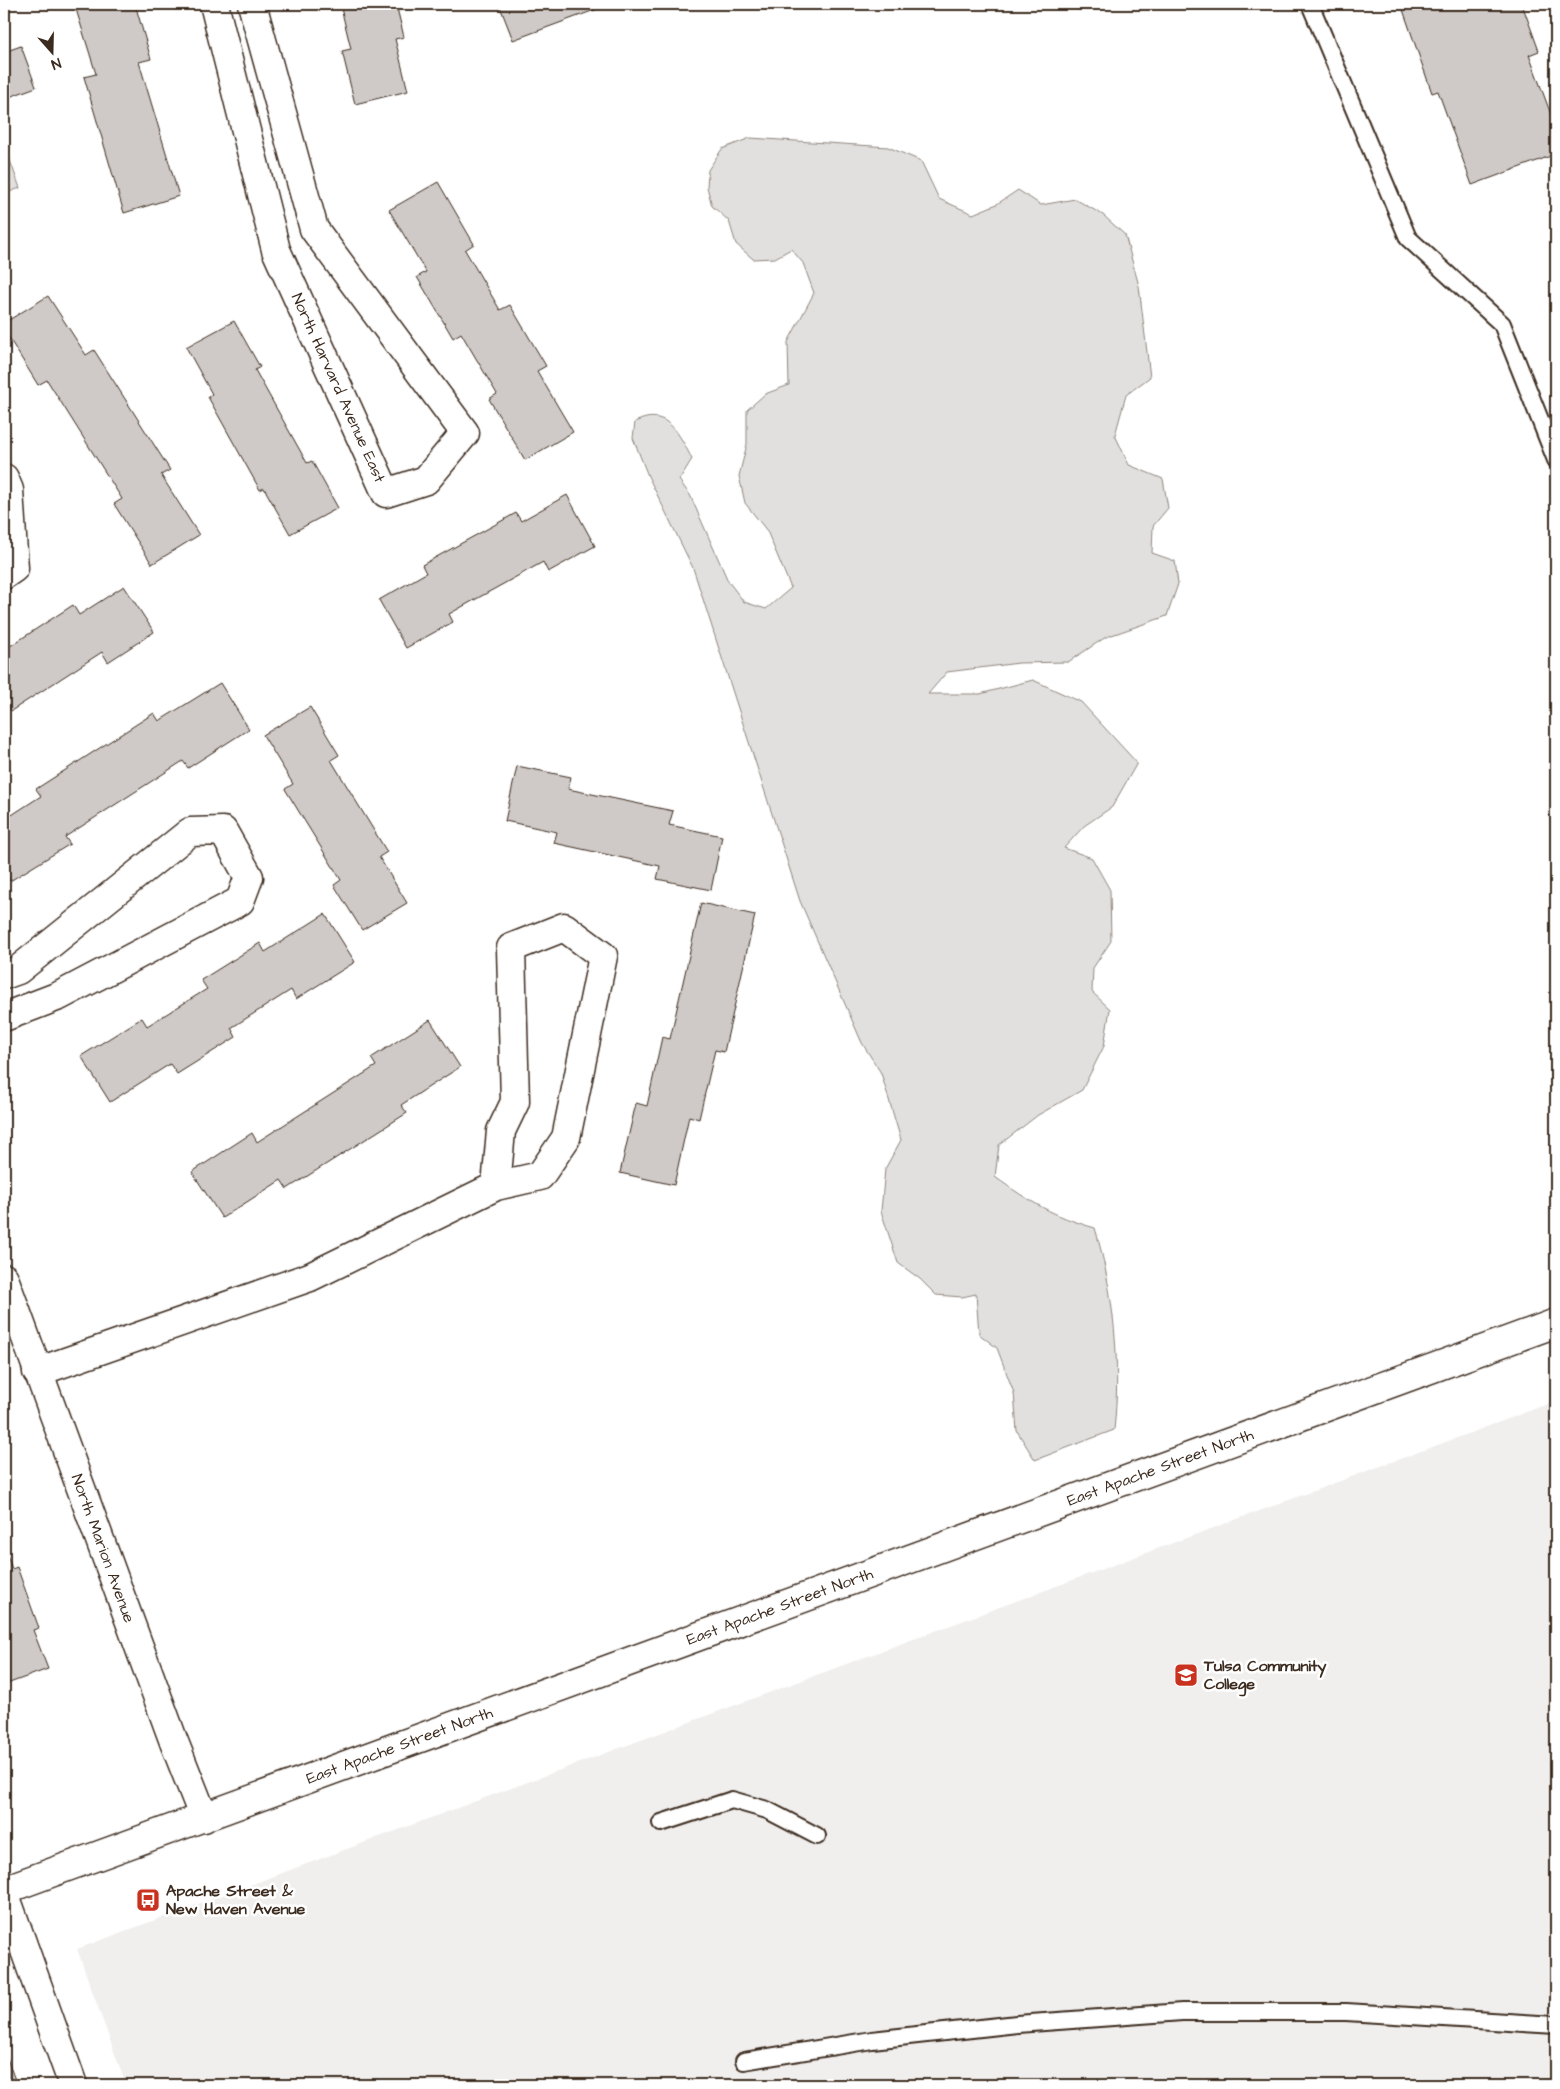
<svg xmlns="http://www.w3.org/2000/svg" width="1560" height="2089" viewBox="0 0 1560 2089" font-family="'Architects Daughter',sans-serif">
<rect width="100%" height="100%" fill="#fff"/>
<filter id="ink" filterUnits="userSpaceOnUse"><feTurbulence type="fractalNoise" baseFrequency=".02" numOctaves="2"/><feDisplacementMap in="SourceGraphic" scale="10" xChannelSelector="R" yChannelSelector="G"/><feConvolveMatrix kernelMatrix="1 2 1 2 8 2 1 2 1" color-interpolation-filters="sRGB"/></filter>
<g filter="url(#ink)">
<polygon fill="#f1efee" points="1556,1401 1556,2085 126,2085 77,1949"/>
<g fill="#e2e0de" stroke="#8e857e">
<path d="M750,138L888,147L921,161L939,199L973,214L997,204L1018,190L1041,205L1075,199L1103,215L1125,235L1139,286L1150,377L1126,395L1115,435L1129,465L1163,479L1168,508L1153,526L1152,553L1175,561L1178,584L1167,616L1106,637L1068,662L1019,663L947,672L928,694H980L1033,680L1081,702L1137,763L1112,807L1084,826L1064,848L1092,858L1110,890L1111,941L1093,968L1092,992L1110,1009L1104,1046L1082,1090L1038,1115L999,1145L995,1177C1030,1202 1053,1216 1095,1228C1114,1293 1121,1363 1114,1430L1035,1460L1017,1431L1014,1393L997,1348L979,1334L976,1294L962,1297L936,1295L920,1279L898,1263L881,1211L885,1169L901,1140L881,1073L862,1043L800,901L693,568L648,476L633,438L635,422C667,406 679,434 692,459L679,480L690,495L728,581L744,602L766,609L791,588L767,531L745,503L739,476L747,444V410L765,394L789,385L788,342L814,293L803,263L791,249L775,258L753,259L736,244L729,221L712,206L707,187L708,170L722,149Z"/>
<polygon points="4,144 20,188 4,194"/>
</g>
<g fill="#cfcac7" stroke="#3b2a1e">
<polygon points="84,4 135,4 151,59 139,62 179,196 124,213 84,77 96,74 75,6"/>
<polygon points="340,4 396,4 404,37 395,39 408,91 355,104 342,51 351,49"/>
<polygon points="499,4 611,4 513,40"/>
<polygon points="1401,4 1522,4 1539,51 1529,55 1556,128 1556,154 1472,185 1438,91 1432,93"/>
<polygon points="21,46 36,87 4,99 4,52"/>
<polygon points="438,182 474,244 465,250 500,310 510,305 546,366 537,371 573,432 525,460 489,399 497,394 461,333 453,338 417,277 426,272 389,210"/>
<polygon points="48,296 86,355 94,350 170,470 161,475 199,535 152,564 114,504 122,499 47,380 38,385 4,330 4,323"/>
<polygon points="234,321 260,367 255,370 307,463 312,461 338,508 290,534 264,488 260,490 208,397 212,394 186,347"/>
<polygon points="567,495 595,546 548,572 543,562 449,614 453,622 406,648 379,600 426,573 422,565 516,513 521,521"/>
<polygon points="124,586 154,632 108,662 102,652 11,711 6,702 4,704 4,650 73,605 79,615"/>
<polygon points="220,683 249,729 188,768 183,761 65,837 70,844 10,881 4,872 4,820 41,796 36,789 154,713 159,721"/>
<polygon points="310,707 339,755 331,760 387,852 379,857 407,903 362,930 334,885 341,880 285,789 293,784 263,735"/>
<polygon points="517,766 571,777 568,789 673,811 669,825 722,836 711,890 657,879 660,866 554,843 557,832 505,821"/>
<polygon points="701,903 755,915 724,1052 715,1050 699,1119 689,1116 674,1185 620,1173 636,1103 647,1106 662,1037 670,1039"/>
<polygon points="325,914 355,962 296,999 291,990 231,1028 236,1037 177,1074 170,1064 110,1102 81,1056 142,1018 147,1026 207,989 201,980 260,943 265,952"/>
<polygon points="430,1020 460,1067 401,1105 407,1113 287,1189 281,1180 222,1218 192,1172 252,1133 257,1142 376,1066 371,1058"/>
<polygon points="4,1546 12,1569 17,1567 39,1628 33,1630 48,1669 4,1685"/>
<polygon points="4,2050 15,2080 4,2084"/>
</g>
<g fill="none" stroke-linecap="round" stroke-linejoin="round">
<g stroke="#3b2a1e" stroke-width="20">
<g id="lane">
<polyline points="1310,4 1408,238 1502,324 1556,460"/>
<polyline points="661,1823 732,1800 767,1810 817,1836"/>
<polyline points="744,2061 872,2040 1017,2024 1182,2012 1346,2012 1556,2025"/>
</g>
</g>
<g stroke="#3b2a1e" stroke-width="31">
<g id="street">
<path id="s1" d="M214,4L276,250L386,493L426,480L465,433L314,229L252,4"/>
<polyline points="4,478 9,490 14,568 4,575"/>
<polyline points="4,975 18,970 190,832 223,831 249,877 240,901 59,996 4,1017"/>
<path id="s2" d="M4,1278L174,1742L204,1818"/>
<polyline points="37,1372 310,1277 496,1186 540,1176 566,1138 603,956 564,927 511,948 515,1102 501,1131 496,1186"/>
<polyline points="4,1892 73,2085"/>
</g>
</g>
<g stroke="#3b2a1e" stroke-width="31">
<g id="secondary">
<path id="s3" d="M4,1890L1556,1323"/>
</g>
</g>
<use href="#lane" stroke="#fff" stroke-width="16"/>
<use href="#street" stroke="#fff" stroke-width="28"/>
<use href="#secondary" stroke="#fff" stroke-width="28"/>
</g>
</g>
<defs>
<g id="university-square" transform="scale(1.25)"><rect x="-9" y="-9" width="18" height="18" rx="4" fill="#c8321e" stroke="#fff"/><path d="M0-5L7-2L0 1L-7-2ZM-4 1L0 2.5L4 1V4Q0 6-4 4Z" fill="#fff"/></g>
<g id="bus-square" transform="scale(1.25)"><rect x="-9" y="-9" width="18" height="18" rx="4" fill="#c8321e" stroke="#fff"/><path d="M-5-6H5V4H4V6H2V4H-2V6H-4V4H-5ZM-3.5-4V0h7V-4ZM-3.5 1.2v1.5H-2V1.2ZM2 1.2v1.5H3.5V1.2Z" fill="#fff"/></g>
</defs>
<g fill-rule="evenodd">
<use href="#university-square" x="1186" y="1675"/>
<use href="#bus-square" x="148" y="1900"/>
</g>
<g text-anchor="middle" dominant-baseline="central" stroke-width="5" stroke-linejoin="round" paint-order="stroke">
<g font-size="16" fill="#3b2a1e" stroke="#fff">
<text stroke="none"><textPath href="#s1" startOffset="405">North Harvard Avenue East</textPath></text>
<text stroke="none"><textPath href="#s3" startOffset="1231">East Apache Street North</textPath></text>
<text stroke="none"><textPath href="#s2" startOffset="288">North Marion Avenue</textPath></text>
<text stroke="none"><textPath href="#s3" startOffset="826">East Apache Street North</textPath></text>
<text stroke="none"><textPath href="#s3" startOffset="421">East Apache Street North</textPath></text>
</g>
<g font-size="16" font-weight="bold" fill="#3b2a1e" stroke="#fff" text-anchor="start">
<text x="1204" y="1666">Tulsa Community<tspan x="1204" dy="18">College</tspan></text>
<text x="166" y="1891">Apache Street &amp;<tspan x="166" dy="18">New Haven Avenue</tspan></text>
</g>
</g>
<rect width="1560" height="2089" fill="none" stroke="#fff" stroke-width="20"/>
<rect x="10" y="10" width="1540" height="2069" fill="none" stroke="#3b2a1e" stroke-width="2" filter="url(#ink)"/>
<g transform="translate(52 52) rotate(160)" stroke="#ffffff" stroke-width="4" paint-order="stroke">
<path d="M0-4L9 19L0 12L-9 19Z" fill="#3b2a1e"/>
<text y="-8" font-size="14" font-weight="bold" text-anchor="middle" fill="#3b2a1e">N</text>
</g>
</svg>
